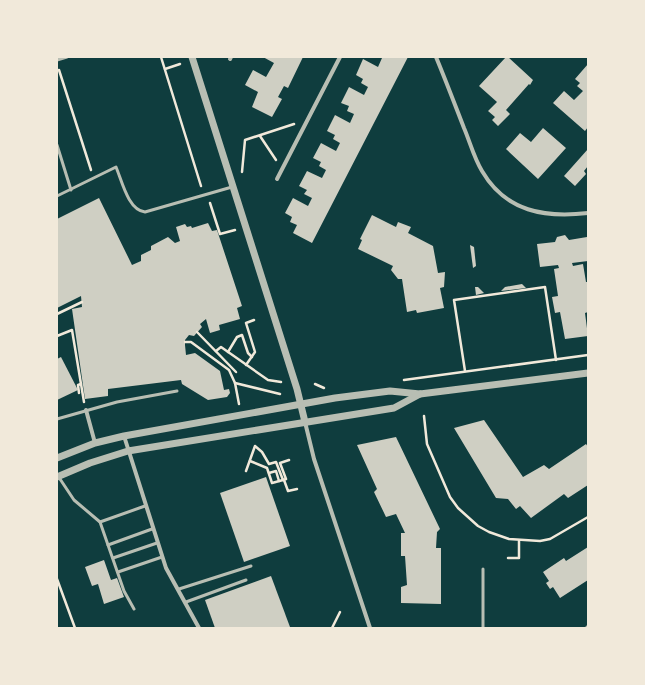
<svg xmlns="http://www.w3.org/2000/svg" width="645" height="685" viewBox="0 0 645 685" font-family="'DM Sans',sans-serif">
<rect width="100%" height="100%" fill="#0f3d3e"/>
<g fill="#cfcfc3">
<polygon points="263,57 303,57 288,88 284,86 278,97 282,99 272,117 252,107 258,92 245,85 253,70 266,77 274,63"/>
<polygon points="380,57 408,57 312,243 293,233 297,225 290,222 292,217 285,213 293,198 308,206 312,198 304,194 307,190 299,186 307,171 322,178 326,170 319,166 321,162 313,158 321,143 336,151 340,143 333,139 335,135 327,131 335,115 350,123 354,114 347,111 349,106 341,103 349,87 364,95 368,87 361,83 363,79 356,75 363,59 378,67 382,58"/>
<polygon points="506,57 508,57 533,80 530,85 529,84 506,110 510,114 498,126 492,120 495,117 488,111 497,102 479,86"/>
<polygon points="588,64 588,127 585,131 553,103 564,91 574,100 583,91 577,86 580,83 575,79"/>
<polygon points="543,128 566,148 538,179 506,149 520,133 531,142"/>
<polygon points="588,149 588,166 584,171 586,174 575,186 564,176"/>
<polygon points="99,198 132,265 141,261 141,255 151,250 151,246 168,237 175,243 180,241 176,227 185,224 187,227 191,226 192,228 208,223 212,231 217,230 242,306 237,308 240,319 219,325 220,330 210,333 206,319 200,324 202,327 194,336 189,335 185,340 185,345 186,355 195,353 220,371 224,390 229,389 230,393 227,397 208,400 182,384 181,380 108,389 108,396 85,399 72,309 82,307 81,296 57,308 57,219"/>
<polygon points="372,215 396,227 398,222 411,227 408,233 433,246 438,273 445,272 444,287 440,288 444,308 417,313 416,310 407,312 402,279 398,279 391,270 393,266 358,249 362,240 360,239"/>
<polygon points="565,235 569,240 587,237 588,261 572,263 573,266 583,264 586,282 588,282 588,312 585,313 588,336 565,339 560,312 555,313 552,297 558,296 554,269 559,268 558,265 540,267 537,244 555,242 557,237"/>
<polygon points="470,245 474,247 476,266 473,268"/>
<polygon points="522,284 526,288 501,291 505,287"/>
<polygon points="475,287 478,287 484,293 476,295"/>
<polygon points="61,357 78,390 57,400 57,359"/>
<polygon points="484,420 523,477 544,465 549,469 586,444 588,447 588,485 568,498 564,494 531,518 520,506 516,509 508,499 496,498 454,428"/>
<polygon points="396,437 440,529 437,532 436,548 441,548 441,604 401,603 401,587 407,585 405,556 401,556 401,533 405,533 396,514 386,517 374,492 377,489 357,445"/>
<polygon points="266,477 290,546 244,562 220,493"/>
<polygon points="588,547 588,580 560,598 553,587 550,589 546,583 549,581 543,572 564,558 566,561"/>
<polygon points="104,560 111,580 117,578 124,597 104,604 98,584 92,586 85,567"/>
<polygon points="271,576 290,627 215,628 205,600"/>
</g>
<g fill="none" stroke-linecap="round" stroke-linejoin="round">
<g stroke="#f1e9da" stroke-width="2.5">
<polyline points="161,57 201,186"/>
<polyline points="165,69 180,64"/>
<polyline points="59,70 91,170"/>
<polyline points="260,136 276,160"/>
<polyline points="242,172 245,140 294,124"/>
<polyline points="210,203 220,234 235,230"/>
<polyline points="57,314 82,302"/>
<polyline points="197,332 236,372"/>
<polyline points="57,336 72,330 84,402"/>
<polyline points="185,342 191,342 229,370 235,383 239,404"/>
<polyline points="216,351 221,347 268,380 281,382"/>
<polyline points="228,352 237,337 242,335 248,353 252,357"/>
<polyline points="246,365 255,352 246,323 254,320"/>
<polyline points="465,371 454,300 545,287 556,360"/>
<polyline points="404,380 588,355"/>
<polyline points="235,383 280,394"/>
<polyline points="315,384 324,388"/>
<polyline points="79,393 78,385 81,384"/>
<polyline points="424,416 427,444 450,497 458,508 478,526 489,532 509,539 540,541 550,539 588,517"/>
<polyline points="250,461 267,468 272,483 283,480"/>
<polyline points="246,471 255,446 262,452 269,464 276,462 283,480 286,479 280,463 289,460"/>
<polyline points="269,473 276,471 279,481"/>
<polyline points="284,480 288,491 297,489"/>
<polyline points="508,558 519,558 519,541"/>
<polyline points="57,579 75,628"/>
<polyline points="332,628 340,612"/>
</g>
<g stroke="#b8beb3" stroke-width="3">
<polyline points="57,60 67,57"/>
<polyline points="57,145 71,190"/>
<path d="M57,196L116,167C122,181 128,210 145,212L232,187"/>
<polyline points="57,419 117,402 177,391"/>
<polyline points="58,476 74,500 100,522 124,591 134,609"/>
<polyline points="100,522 145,506"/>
<polyline points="108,545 152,529"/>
<polyline points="113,558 157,543"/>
<polyline points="483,569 483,628"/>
<polyline points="118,572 162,557"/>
<polyline points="179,589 251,566"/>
<polyline points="186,602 246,580"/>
</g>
<g stroke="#b8beb3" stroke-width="4">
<path d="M436,57C446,81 455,105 464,128C470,142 474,158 482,171C506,212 545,218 588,213"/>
<polyline points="230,59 231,57"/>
<polyline points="277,179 340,57"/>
<polyline points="86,410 95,443"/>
<polyline points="305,422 314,459 370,628"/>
<polyline points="124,436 166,568 199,628"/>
<polyline points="587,628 588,627"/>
</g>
<g stroke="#b8beb3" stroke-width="7">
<polyline points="192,57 297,389 305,422"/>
<polyline points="57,458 95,443 124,436 335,398 390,391 420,394 588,373"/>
<polyline points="57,477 90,463 128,451 394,408 420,394"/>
</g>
</g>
<rect width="645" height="685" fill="none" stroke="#f1e9da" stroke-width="116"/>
</svg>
